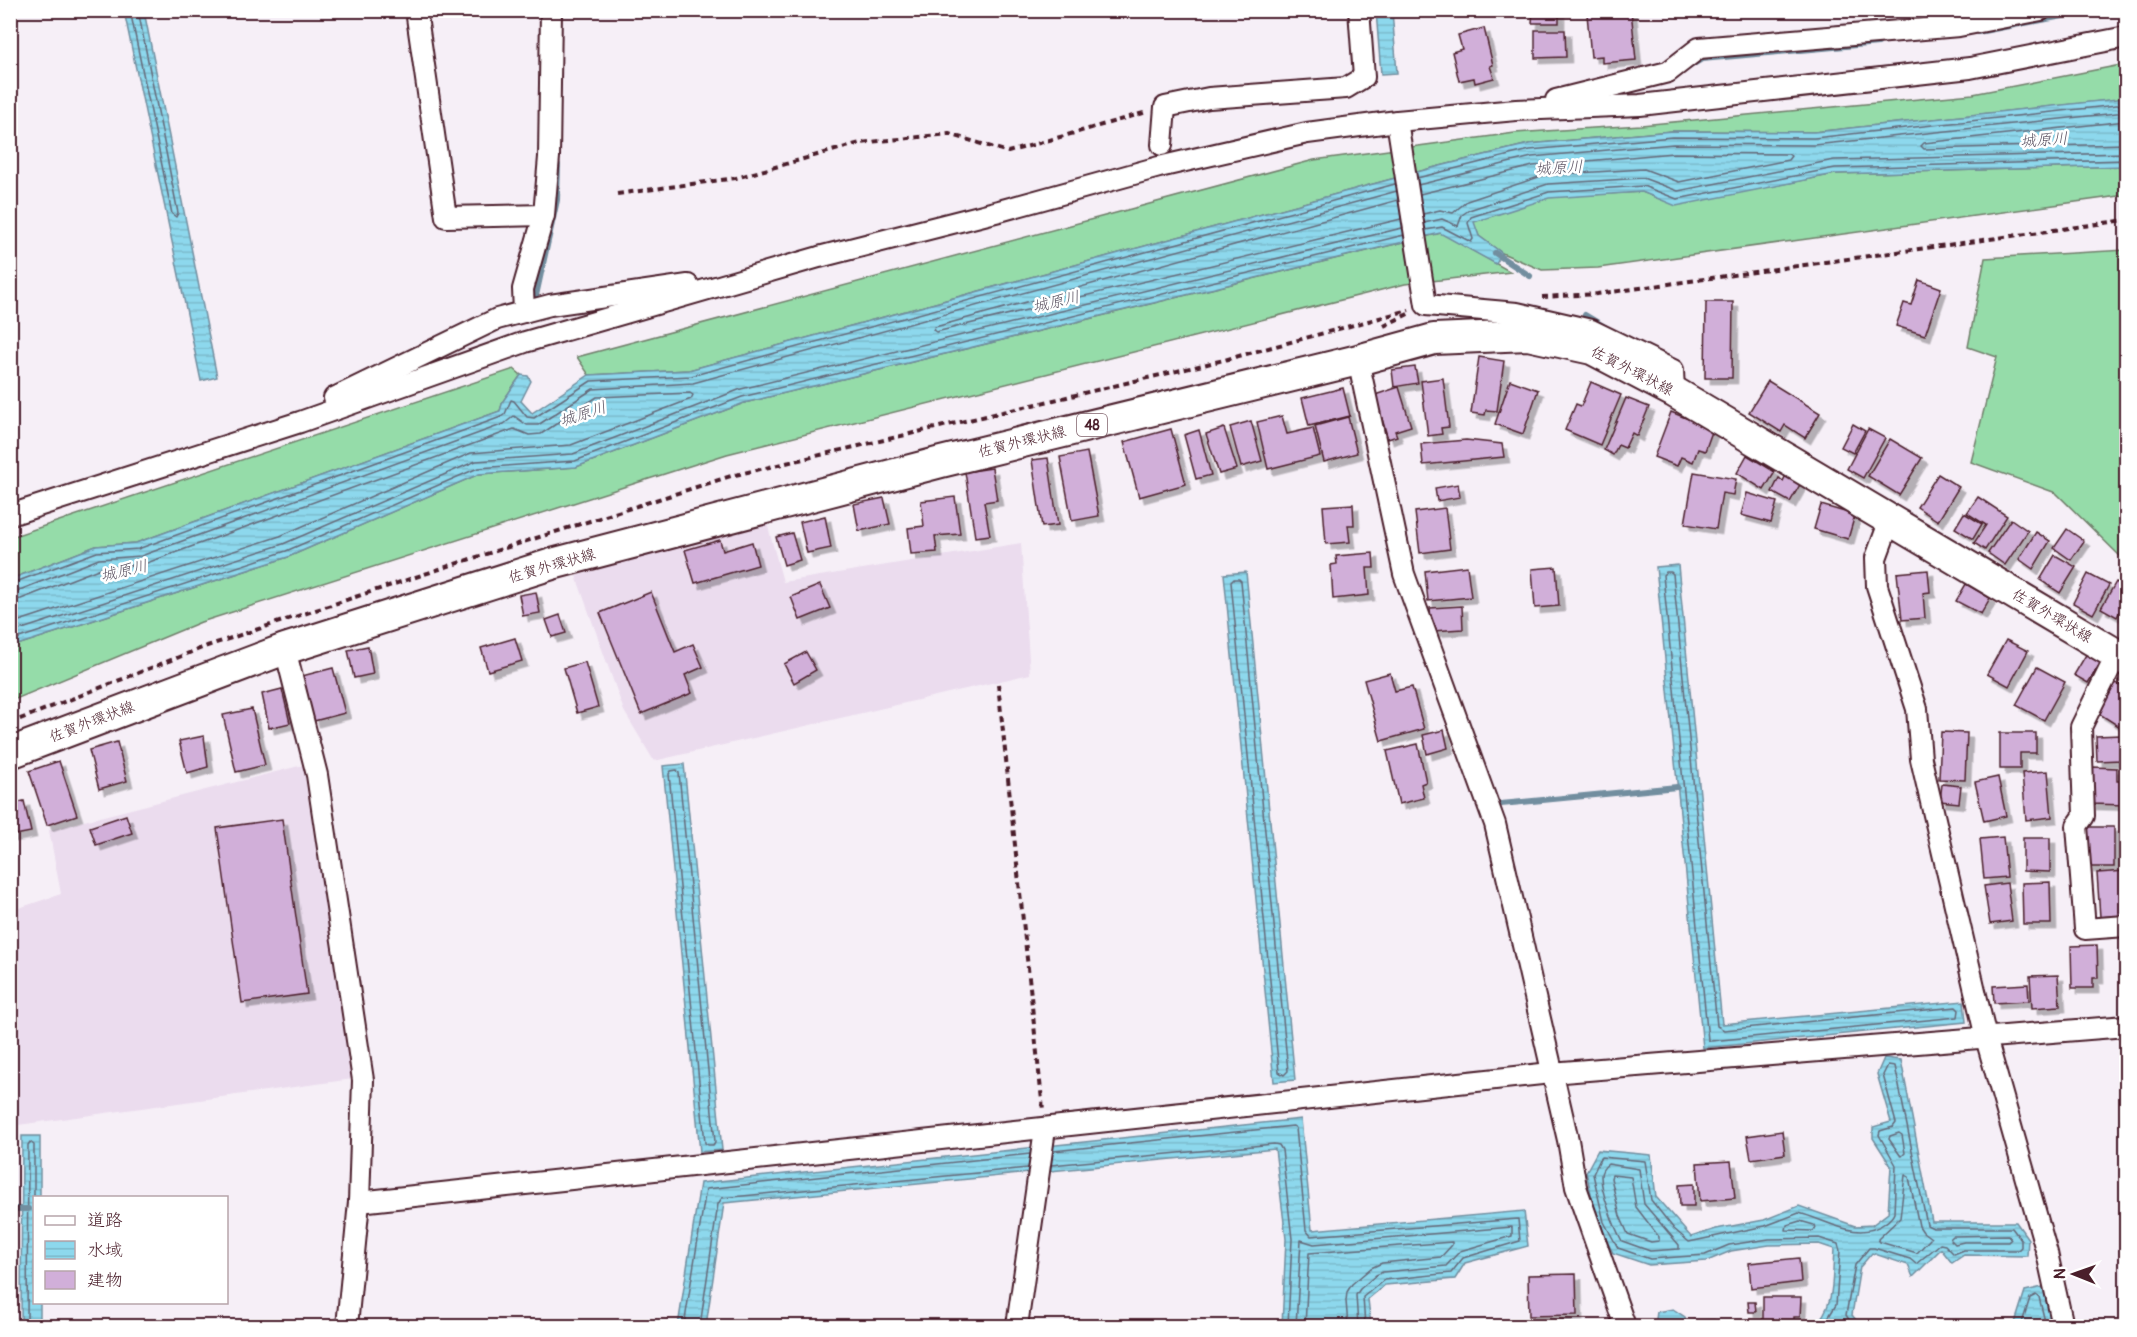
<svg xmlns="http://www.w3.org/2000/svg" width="2137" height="1337" viewBox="0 0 2137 1337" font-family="Pangolin,'Klee One',sans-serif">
<defs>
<pattern id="water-rules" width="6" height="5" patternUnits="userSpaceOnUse" patternTransform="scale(1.5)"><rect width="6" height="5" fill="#8dd8ed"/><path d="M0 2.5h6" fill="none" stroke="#7bb9cb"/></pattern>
<filter id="shadow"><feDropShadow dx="5.5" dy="5.5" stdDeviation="0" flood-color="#0004"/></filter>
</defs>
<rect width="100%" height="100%" fill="#f6eff7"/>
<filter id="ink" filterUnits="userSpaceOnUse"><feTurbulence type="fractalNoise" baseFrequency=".0167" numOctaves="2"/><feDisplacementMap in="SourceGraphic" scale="12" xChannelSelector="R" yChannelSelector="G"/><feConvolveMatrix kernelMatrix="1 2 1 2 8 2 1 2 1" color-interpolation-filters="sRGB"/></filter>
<g filter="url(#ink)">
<g fill="#ebdcee">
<polygon points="766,519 783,582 1021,543 1030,674 654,761 624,711 576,576"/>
<polygon points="303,765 353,1079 11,1126 10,911 61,894 49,830"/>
</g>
<g fill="#95dca9" stroke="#707e6a" stroke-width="1.5">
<polygon points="2126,64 2126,98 2121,99 1814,132 1672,131 1529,144 1432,168 689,370 589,375 577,357 1314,160 1515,133 1641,125 1973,94"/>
<polygon points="2126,166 2126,195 1598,268 1542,270 1502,253 1479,236 1473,222 1549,197 1642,192 1676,205 1835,174"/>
<polygon points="1441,233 1511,272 1405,284 727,454 201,622 11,701 11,647 288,557 479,474 576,467 744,403"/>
<polygon points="2126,250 2126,562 2056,493 1971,462 1997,357 1968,347 1985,258"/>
<polygon points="514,369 521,375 503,401 500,411 136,543 96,546 11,579 11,537"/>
</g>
<g fill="url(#water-rules)" stroke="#728e9f" stroke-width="1.5">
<polygon points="124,11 144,11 217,377 201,381"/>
<polygon points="1376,11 1392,11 1397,73 1381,74"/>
<polygon points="2126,98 2126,166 1835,174 1676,206 1642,192 1549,198 1474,222 1479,236 1502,253 1496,264 1440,233 744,403 576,467 479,474 288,557 11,647 11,579 96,546 136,543 500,411 503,401 521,375 528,376 531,381 521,401 532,413 589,375 689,370 1432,168 1529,144 1672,131 1814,132"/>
<polygon points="1678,565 1722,1024 1964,1001 1966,1022 1703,1048 1656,567"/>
<polygon points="1246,572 1295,1080 1274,1082 1224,574"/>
<polygon points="684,764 722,1150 700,1152 663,766"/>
<path d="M1884,1058L1901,1060L1932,1222H2016L2028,1239L2027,1256L1964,1255L1952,1263L1941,1249L1913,1277L1908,1265L1872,1253L1860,1267L1852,1315L1861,1326H1813C1836,1309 1832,1276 1834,1249L1819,1244L1769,1245L1731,1251L1707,1261L1649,1265L1613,1253L1598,1224L1586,1172L1598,1150L1651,1155L1656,1197L1691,1237L1716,1229L1764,1220L1799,1206L1855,1226L1872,1225L1888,1213L1891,1166L1873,1138V1127L1891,1122L1877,1074Z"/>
<polygon points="1301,1119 1312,1230 1524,1211 1528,1246 1465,1263 1455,1279 1385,1285 1368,1299 1371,1326 1282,1326 1286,1239 1275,1149 724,1203 706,1326 678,1326 700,1183"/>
<polygon points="22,1136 40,1136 40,1197 34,1198 34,1302 40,1303 40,1326 21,1326"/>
<polygon points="2043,1287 2053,1326 2014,1326 2025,1291"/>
<polygon points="1673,1309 1685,1317 1686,1326 1655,1326 1657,1312"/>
</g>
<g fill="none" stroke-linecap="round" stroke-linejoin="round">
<g stroke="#656979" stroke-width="1.5">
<polyline points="130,10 172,214 176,217 178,213 138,10"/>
<polyline points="2126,121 1924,143 1921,146 1924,149 2126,144"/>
<polyline points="1417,178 1530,150 1672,137 1814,138 2126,104"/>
<polyline points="1418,185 1532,157 1673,144 1814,145 2126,112"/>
<polyline points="1420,194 1533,166 1673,153 1788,154 1791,156 1788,160 1679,182 1644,169 1545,175 1467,201 1453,213 1440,210 1423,214"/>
<polyline points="1398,200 935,327 933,330 936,332 1401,219"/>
<polyline points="1424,223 1442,219 1458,226 1462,215 1469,210 1548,184 1643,178 1678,191 1834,160 2126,153"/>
<polyline points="1426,230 1442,227 1471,242 1473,239 1468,223 1471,217 1549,192 1643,186 1677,199 1835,168 2126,160"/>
<polygon points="1666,572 1671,572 1673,574 1717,1026 1724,1030 1956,1007 1959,1010 1958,1017 1711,1041 1708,1040 1663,575"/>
<polygon points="1234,579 1239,579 1241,581 1288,1071 1284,1075 1279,1072 1231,582"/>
<polyline points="10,584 97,552 138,549 501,417 505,414 511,400 514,401 527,417 534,418 591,381 691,376 1395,184"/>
<polyline points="10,592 17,591 99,559 141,556 504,424 514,416 527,425 538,425 593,389 693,383 1397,191"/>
<polyline points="10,601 21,599 101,568 144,564 514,429 529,435 541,434 597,397 690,393 693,395 691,399 571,445 471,453 280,536 10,624"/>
<polyline points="10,633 283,544 476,461 573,454 741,389 1402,228"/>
<polyline points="10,641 286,551 478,468 575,461 742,397 1404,235"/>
<polygon points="677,770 679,773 715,1142 713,1145 708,1145 705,1143 669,774 671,771"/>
<polygon points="1899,1133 1902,1135 1905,1153 1902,1156 1900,1155 1889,1139 1890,1136"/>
<polyline points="1053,1151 1293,1126 1296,1128 1306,1230 1311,1236 1518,1219 1520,1241 1463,1258 1451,1273 1384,1280 1363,1297 1365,1326"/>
<path d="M1608,1164L1639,1169L1644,1204L1679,1245V1249L1650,1251L1622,1241C1614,1226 1601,1193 1601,1176C1601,1171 1604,1167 1608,1164Z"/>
<polyline points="1051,1165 1274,1144 1279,1145 1282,1150 1292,1239 1288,1326"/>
<polygon points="1612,1175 1631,1177 1636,1207 1659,1237 1659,1241 1651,1242 1628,1234 1620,1216 1611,1178"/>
<polygon points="1905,1175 1909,1177 1919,1226 1923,1232 1931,1238 1917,1253 1880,1242 1878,1239 1900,1218"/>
<polygon points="1800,1221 1814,1225 1815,1229 1813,1231 1786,1230 1787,1225"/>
<polygon points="2008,1235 2011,1239 2008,1242 1964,1242 1955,1244 1950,1239 1953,1236"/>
<polyline points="27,1326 28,1145 30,1142 34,1145 34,1198"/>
<polyline points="684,1326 706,1189 1030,1154"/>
<polyline points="700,1326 718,1204 722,1198 1028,1168"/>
<polyline points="1296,1326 1301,1240 1314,1244 1512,1227 1512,1236 1460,1251 1446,1266 1383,1272 1376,1275 1360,1289 1356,1295 1358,1326"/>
<polyline points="1305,1326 1309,1253 1452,1242 1452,1245 1441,1257 1382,1263 1371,1268 1352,1284 1347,1292 1346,1301 1348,1326"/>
<path d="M1823,1326L1836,1305L1840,1251L1838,1244L1819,1238L1769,1239L1729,1245L1705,1255L1650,1259L1618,1248L1604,1222L1593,1174L1601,1157L1645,1161L1651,1200L1674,1229L1689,1242L1765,1226L1799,1213C1827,1220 1858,1243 1885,1223C1889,1220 1892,1218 1894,1213L1896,1165L1879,1135L1880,1131L1893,1127L1896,1123L1883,1075L1888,1065L1895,1066L1927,1225L1933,1228H2012L2021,1240V1247L2018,1250H1964L1954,1254L1945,1245L1940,1244L1916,1264L1910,1259L1874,1248H1869L1855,1265L1846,1315L1853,1326"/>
<polyline points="2021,1326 2030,1298 2036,1295 2039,1297 2046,1326"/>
</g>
<g stroke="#728e9f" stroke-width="6">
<polyline points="1978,32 2094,10"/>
<polyline points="1687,68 1702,59 1878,43"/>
<polyline points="1495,253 1530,276"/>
<polyline points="535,300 557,200 558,165"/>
<polyline points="1585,315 1605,327"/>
<polyline points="1501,804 1677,787"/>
<polyline points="10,1209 28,1209"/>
</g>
</g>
<g fill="#d1afd9" stroke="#4a1f2b" stroke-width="1.5" filter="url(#shadow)">
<polygon points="1533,10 1559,10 1559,23 1532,23"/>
<polygon points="1591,10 1631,10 1636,60 1602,63 1602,56 1591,57 1587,14 1592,13"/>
<polygon points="1484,28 1493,65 1490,66 1494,78 1475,83 1474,78 1459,81 1452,52 1462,49 1458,35"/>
<polygon points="1535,30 1565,30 1566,57 1535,58"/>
<polygon points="1919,280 1941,288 1925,335 1896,326 1904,303 1911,305"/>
<polygon points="1706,302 1733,302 1732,378 1705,378"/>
<polygon points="1479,357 1504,361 1497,411 1486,410 1485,415 1471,413"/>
<polygon points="1415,367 1418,383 1394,387 1392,370"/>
<polygon points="1443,378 1449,427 1441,428 1442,434 1428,436 1421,381"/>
<polygon points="1510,380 1538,390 1523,434 1495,424"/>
<polygon points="1768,381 1820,413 1805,438 1785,425 1781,432 1749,412"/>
<polygon points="1591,382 1621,395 1600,445 1565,430 1576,404 1581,406"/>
<polygon points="1399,387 1411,426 1395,431 1397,436 1388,439 1375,395"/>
<polygon points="1343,388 1350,416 1309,426 1302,398"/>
<polygon points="1626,398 1649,407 1637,436 1632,433 1625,448 1618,445 1613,455 1604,450"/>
<polygon points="1671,412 1713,429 1705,451 1698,449 1693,462 1681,457 1677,466 1654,457"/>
<polygon points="1282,416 1287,434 1313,428 1320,456 1268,469 1257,422"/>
<polygon points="1348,417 1357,453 1324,462 1315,426"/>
<polygon points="1251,421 1262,461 1241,467 1230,427"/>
<polygon points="1853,424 1865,431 1853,453 1841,447"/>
<polygon points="1224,428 1237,469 1219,474 1206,434"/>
<polygon points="1171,429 1186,484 1139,497 1124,442"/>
<polygon points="1868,429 1885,438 1863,478 1847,469"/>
<polygon points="1199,430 1211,475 1196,479 1184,435"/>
<polygon points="1890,439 1922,458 1899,495 1868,476"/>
<polygon points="1466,440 1502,444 1504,457 1423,465 1421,444"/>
<polygon points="1087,452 1099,516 1072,521 1060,457"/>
<polygon points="1747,455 1775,472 1764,490 1737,473"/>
<polygon points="1048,458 1058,525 1042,527 1032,460"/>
<polygon points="992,468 997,500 984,502 990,535 975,537 965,472"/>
<polygon points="1694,472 1736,479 1733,495 1722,493 1716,529 1685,524"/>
<polygon points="1787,473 1802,481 1790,502 1772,492 1779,478 1783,481"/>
<polygon points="1938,474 1959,487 1938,521 1917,507"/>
<polygon points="1458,484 1460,497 1437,501 1435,488"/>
<polygon points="1747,493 1777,502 1771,523 1741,515"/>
<polygon points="955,497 960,534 935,536 937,552 911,554 908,528 924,526 921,501"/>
<polygon points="1978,497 2007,516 1985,550 1974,543 1986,525 1967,513"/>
<polygon points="884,498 890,524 859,531 854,504"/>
<polygon points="1353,504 1354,525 1348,525 1350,542 1326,544 1323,506"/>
<polygon points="1821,505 1855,515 1848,539 1814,529"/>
<polygon points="1445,508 1450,549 1420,553 1415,512"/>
<polygon points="1964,513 1982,524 1973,539 1955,528"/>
<polygon points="825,516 831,548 807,553 800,522"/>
<polygon points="2011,519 2028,531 2005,565 1988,553"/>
<polygon points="2067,529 2084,541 2071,560 2054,548"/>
<polygon points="2036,532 2050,541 2033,569 2019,559"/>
<polygon points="792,533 800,560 784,565 776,537"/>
<polygon points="720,540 723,551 752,542 758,565 695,583 685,550"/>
<polygon points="1373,553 1374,568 1367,568 1369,595 1333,599 1331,565 1337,564 1336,556"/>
<polygon points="2055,555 2076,567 2060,593 2040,580"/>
<polygon points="1467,566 1471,597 1428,601 1425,571"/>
<polygon points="1556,567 1559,606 1535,608 1532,569"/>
<polygon points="1928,570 1930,592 1923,593 1925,618 1902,620 1897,573"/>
<polygon points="2088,574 2109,585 2093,614 2073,603"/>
<polygon points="2116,582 2126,588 2126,599 2117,617 2101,608"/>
<polygon points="1966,584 1990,598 1981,614 1956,601"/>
<polygon points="820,585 830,608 800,620 791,597"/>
<polygon points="536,592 540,613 523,616 519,595"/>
<polygon points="651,592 675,652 693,644 703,667 685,675 692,693 641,714 600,613"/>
<polygon points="1462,606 1463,629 1432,631 1430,608"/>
<polygon points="560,615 566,633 552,637 546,620"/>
<polygon points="515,638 522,661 488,671 481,648"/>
<polygon points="2006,640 2028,651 2009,686 1987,674"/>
<polygon points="368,646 373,674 354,678 348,650"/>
<polygon points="806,652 816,670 794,683 784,664"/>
<polygon points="2087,653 2101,662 2088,683 2074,675"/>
<polygon points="585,662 598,707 577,713 564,668"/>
<polygon points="2037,667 2065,682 2044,720 2016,705"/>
<polygon points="333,668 345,713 314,721 302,676"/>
<polygon points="1390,673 1395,691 1412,687 1424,729 1381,741 1364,680"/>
<polygon points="2116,683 2126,689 2126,717 2120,727 2098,713"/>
<polygon points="282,689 290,723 269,728 262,694"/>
<polygon points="252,709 265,765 236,772 223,715"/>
<polygon points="1444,730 1448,748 1427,754 1423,735"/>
<polygon points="1941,732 1967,733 1965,780 1939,779"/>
<polygon points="2000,733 2036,733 2036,753 2020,753 2020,769 2000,769"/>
<polygon points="2121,735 2121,760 2097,761 2096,736"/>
<polygon points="204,736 208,767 187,773 179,741"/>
<polygon points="117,742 127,781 99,789 89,750"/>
<polygon points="1418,744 1426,782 1421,784 1424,798 1399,804 1387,751"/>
<polygon points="59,761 77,815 47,825 29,771"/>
<polygon points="2092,767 2117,768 2117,781 2126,781 2126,805 2091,804"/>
<polygon points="2048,771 2052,817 2026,820 2022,773"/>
<polygon points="1998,777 2006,816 1984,821 1975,782"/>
<polygon points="1942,784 1961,786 1959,803 1940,801"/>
<polygon points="24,801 31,832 10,836 10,804"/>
<polygon points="126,815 132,833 96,845 90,827"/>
<polygon points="282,819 307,994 242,1003 217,828"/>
<polygon points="2087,827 2114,827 2114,867 2088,867"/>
<polygon points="2003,837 2007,877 1984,879 1980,839"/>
<polygon points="2023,838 2050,838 2050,872 2023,871"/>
<polygon points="2126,871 2126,890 2125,890 2126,915 2100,917 2097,873"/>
<polygon points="2050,882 2051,924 2023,924 2022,883"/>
<polygon points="2007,883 2012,921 1990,924 1984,886"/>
<polygon points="2097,945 2098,978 2093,978 2093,988 2072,988 2071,946"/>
<polygon points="2058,975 2060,1006 2032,1008 2030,976"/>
<polygon points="2028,984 2029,1001 1994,1003 1993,986"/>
<polygon points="1782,1131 1785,1154 1751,1159 1747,1136"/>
<polygon points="1731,1161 1735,1198 1700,1201 1697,1163"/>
<polygon points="1694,1184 1694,1206 1680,1206 1679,1185"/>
<polygon points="1799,1258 1801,1282 1751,1288 1749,1263"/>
<polygon points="1576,1274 1577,1315 1529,1316 1528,1275"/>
<polygon points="1763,1297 1801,1297 1800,1317 1794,1317 1794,1326 1763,1326"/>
<polygon points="1748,1302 1755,1302 1756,1312 1749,1312"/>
<polygon points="1714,1320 1715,1326 1694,1326 1694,1321"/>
</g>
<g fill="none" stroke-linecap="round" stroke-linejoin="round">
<g stroke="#4a1f2b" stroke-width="24">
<g id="minor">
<polyline points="416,10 446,217 544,215"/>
<polyline points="1556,100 1668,72 1699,48 1959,26 2041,10"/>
<polyline points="1397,121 1426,305 1517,313 1591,330 1673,370 1674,392"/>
<polyline points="1162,145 1165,107 1209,98 1346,88 1364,77 1359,10"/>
<polyline points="524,312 523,289 544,215 549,157 551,10"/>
<polyline points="1358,360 1404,574 1495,824 1568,1140 1576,1187 1625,1326"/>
<polyline points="334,398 497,319 550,305 688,285"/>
<polyline points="10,515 300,422 525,342 819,257 1003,210 1159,167 1307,133 1397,121 1516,110 1640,105 1970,68 2126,37"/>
<polyline points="1890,520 1876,558 1877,586 1917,709 1921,759 1986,1038 2047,1253 2063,1326"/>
<polyline points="285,649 317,775 363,1080 359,1202 347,1326"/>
<polyline points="2117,654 2081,727 2084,816 2077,826 2085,929 2126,926"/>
<polyline points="359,1202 1551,1073 2126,1026"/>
<polyline points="1017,1326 1045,1129"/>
</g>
</g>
<g stroke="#4a1f2b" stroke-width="34">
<polyline id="primary" points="10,753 285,649 552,564 941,462 1358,360 1434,339 1528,335 1592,349 1674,392 2126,660"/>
</g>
<g stroke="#4a1f2b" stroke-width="4" stroke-dasharray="6 4.5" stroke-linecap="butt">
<polyline points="617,194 736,178 860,143 949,134 1008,152 1147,112"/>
<polyline points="1542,297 1597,294 2126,220"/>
<polyline points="1384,326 1410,313"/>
<polyline points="998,684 1043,1110"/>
<polyline points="10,723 207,646 461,562 731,476 1224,360 1409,310"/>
</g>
<use href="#minor" stroke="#fff" stroke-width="20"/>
<use href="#primary" stroke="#fff" stroke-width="30"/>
</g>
</g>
<g text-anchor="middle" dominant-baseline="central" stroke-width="5" stroke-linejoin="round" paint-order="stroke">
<rect fill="#fff" stroke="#80626b" stroke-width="1.5" x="1077" y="414" width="30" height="22" rx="4.5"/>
<g font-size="14" font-weight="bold" fill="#4a1f2b">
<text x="1092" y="425">48</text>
</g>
<g font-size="15" fill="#4a1f2b" stroke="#fff">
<text transform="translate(1632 371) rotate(27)">佐賀外環状線</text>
<text transform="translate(1022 442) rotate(-14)">佐賀外環状線</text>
<text transform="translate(552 566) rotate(-16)">佐賀外環状線</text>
<text transform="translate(2052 616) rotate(31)">佐賀外環状線</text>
<text transform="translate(92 722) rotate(-21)">佐賀外環状線</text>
</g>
<g font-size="16" font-style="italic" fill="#5e5665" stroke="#fff">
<text transform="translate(2044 140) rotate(-4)">城原川</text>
<text transform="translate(1559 168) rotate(-3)">城原川</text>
<text transform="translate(1056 302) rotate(-13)">城原川</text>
<text transform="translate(583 414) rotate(-18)">城原川</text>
<text transform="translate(124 571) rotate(-13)">城原川</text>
</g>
</g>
<rect width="2137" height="1337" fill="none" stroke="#fff" stroke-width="36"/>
<rect x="18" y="18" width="2101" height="1301" fill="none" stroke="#4a1f2b" stroke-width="2" filter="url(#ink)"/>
<rect x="33" y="1196" width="195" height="108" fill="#ffffff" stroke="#b7a5aa" stroke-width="1.5"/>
<rect x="45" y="1216" width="30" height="9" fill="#ffffff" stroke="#b7a5aa" stroke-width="1.5"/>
<text x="87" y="1226" font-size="18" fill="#4a1f2b">道路</text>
<rect x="45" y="1241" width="30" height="18" fill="url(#water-rules)" stroke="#b7a5aa" stroke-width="1.5"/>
<text x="87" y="1256" font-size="18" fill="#4a1f2b">水域</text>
<rect x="45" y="1271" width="30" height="18" fill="#d1afd9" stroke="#b7a5aa" stroke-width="1.5"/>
<text x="87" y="1286" font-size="18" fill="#4a1f2b">建物</text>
<g transform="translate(2074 1274) rotate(271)" stroke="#ffffff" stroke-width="4.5" paint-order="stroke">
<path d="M0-4.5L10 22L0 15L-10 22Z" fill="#4a1f2b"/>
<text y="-9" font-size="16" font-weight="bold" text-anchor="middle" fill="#4a1f2b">N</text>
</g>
</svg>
